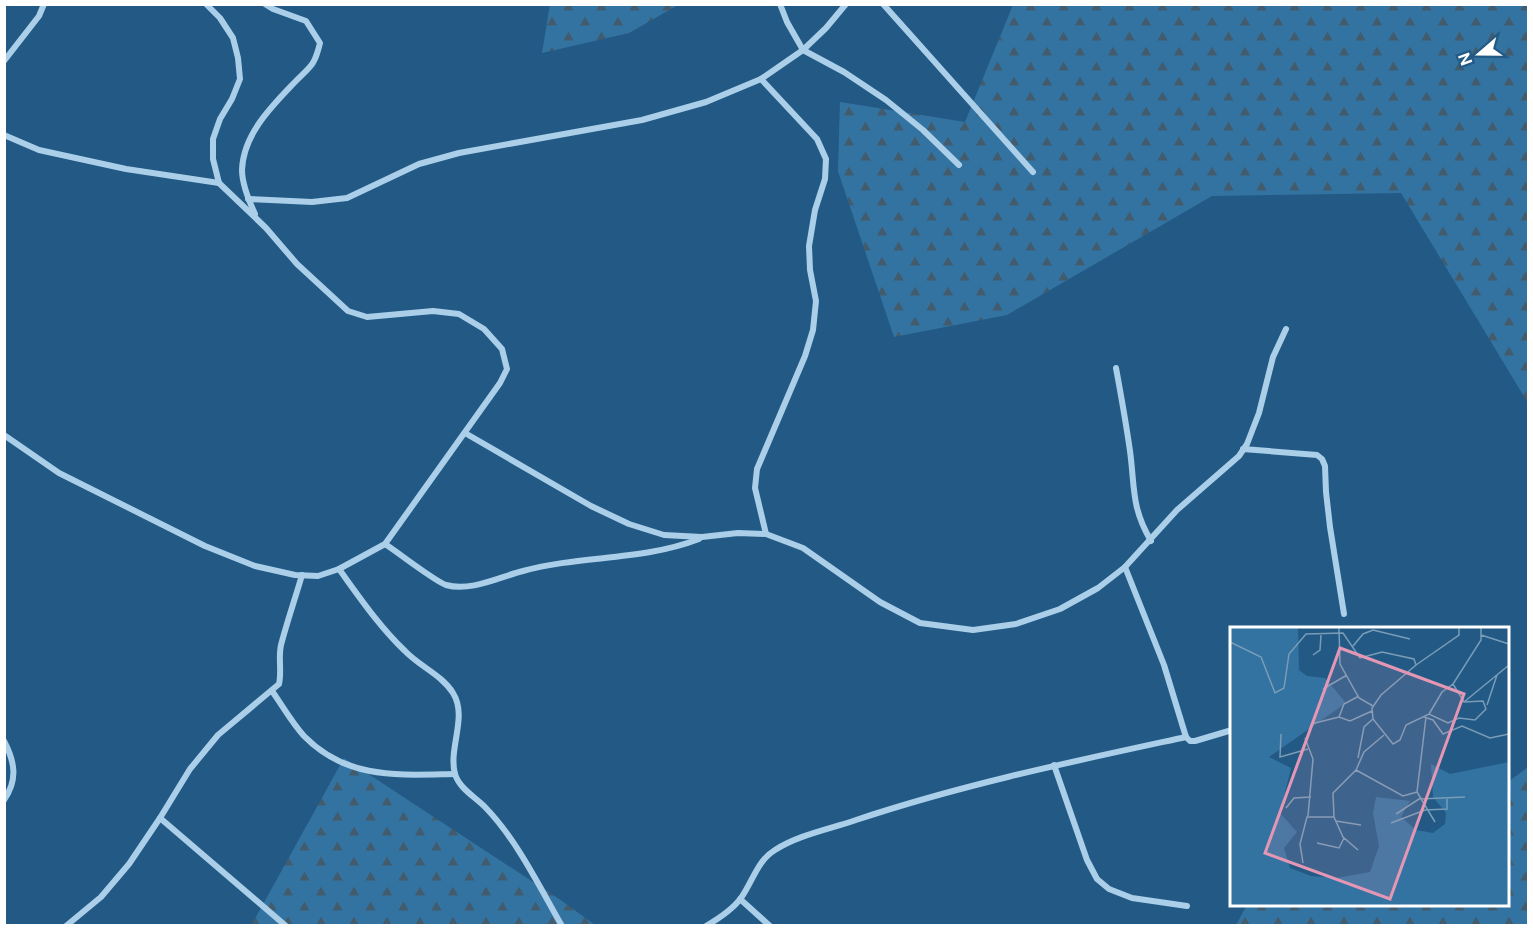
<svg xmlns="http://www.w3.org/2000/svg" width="1533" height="930" viewBox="0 0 1533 930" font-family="'Public Sans',sans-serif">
<defs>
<pattern id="forest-firs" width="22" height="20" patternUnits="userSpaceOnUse" patternTransform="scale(1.5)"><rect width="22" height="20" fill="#3373a1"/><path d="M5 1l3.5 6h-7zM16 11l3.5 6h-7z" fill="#425c6e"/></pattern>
</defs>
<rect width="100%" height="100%" fill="#225a85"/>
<g fill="url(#forest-firs)">
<polygon points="550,4 678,4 678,5 629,33 542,53"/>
<polygon points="1013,5 1528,5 1528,403 1401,193 1212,196 1007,315 894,337 838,171 840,102 965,122"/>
<polygon points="344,758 562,901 595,925 251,926"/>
<polygon points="1528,767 1528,925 1236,925 1247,905 1508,904 1508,782"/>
</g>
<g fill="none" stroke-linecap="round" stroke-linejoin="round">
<g stroke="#abcfe9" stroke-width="6">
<polyline points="780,4 787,22 803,50 844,72 886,100 923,130 959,165"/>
<polyline points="883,4 1033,172"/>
<polyline points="4,61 39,16 44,4"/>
<polyline points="761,79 817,139 826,159 825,179 815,210 809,246 810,270 816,301 813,330 805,356 757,469 755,488 766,534"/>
<polyline points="4,135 39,150 126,169 219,183"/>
<polyline points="248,199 312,202 347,198 419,164 459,153 642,120 706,102 761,79 803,50 826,28 846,4"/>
<path d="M255,214C249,201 242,184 242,170C243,135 271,107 293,84C310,66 314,68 320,43L306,21L273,9L265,4"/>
<path d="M1116,368C1121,395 1126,423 1130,451C1135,488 1131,507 1151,541"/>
<polyline points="465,433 591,506 629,524 664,535 702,537 738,533 766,534 803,548 880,602 920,623 973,630 1016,624 1060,609 1098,588 1125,567 1177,510 1239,456 1247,444 1259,413 1273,357 1286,329"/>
<polyline points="4,435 59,473 205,546 255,566 295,575 318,576 339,569 385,544 500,383 507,369 502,349 484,329 459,314 433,311 367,317 348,311 297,264 266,228 219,183 213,159 213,139 220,119 232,99 240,79 238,58 233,38 220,18 206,4"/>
<polyline points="1243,449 1317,455 1322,459 1325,466 1326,492 1330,527 1344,614"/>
<path d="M385,544C399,553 433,580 446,585C471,592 499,577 523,571C581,555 642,561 699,539"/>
<polyline points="1125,567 1164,665 1186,737 1190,741 1195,741 1232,730"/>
<path d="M339,569C360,598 379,626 405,651C419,666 442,675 453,693C468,717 448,748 455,774C459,788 475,797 485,807C517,840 539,886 562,926"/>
<path d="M272,691C282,705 292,723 304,736C347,780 399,775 455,774"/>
<path d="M4,741C15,762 18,780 4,800"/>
<polyline points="1054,765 1087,860 1097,879 1109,889 1132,898 1187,906"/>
<polyline points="160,818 286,926"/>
<polyline points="740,899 770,926"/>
<path d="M66,926L101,897L129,864L160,818L190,769L218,735L279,684C282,671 278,658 281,645C287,622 295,599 302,575"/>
<path d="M706,926C718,919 733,909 741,898C753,881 757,861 775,850C798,835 830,829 856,820C964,784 1075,761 1186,737"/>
</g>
</g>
<g transform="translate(1230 627)">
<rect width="279" height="279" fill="#225a85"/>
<path d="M0,1H68L69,43L77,49L95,51L116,76L39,130L61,141L50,186L67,205L54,221L60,241L81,249L107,251L140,245L149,219L143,186L146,170L180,174L171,190L186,203L203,206L215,197L216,186L203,170L201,137L220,147L279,135V278H0Z" fill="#3373a1"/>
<path fill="none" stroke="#7a9cb6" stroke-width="1.5" d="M109,1L110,37L129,71L143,79M251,8L279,17M0,15L31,30L45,66L54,61L59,27L76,7L113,6L130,31L152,25L184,32L186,38L151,68L142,81L143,92L163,117L170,113L176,98L199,87L218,96L229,91L245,93L256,82L253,74L234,75L223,57L251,13V1M123,19L133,7L143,3L180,12M83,28L90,23L91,8M186,38L229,8V1M93,62L117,48M234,75L279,38M257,78L267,48M199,87L212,65L223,57M109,90L114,77L129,69M194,90L203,93L213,107L232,99L260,111L279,107M196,90L187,165L205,195M81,97L109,90L120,94L142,84M51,107L50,130L78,122M75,111L83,132L78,189M128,131L134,100L143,92M126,143L173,169L187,165M56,181L64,171L81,170M166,187L189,172L235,170M106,194L131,198M161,196L195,183L217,182V172M87,216L109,221L114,211M128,223L113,210L104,190L103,166L126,143L134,125L154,108M73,236L70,217L77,190H104"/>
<path fill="#e497b5" fill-opacity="0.15" stroke="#e497b5" stroke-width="3" d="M110,21L234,67L160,272L35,226Z"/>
<rect width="279" height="279" fill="none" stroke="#fff" stroke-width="3"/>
</g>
<rect width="1533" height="930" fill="none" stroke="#ffffff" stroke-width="12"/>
<g transform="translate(1479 54) rotate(250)" stroke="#225a85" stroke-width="4.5" paint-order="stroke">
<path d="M0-4.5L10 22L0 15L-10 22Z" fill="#ffffff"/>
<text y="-9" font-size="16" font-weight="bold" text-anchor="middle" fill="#ffffff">N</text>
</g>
</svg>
